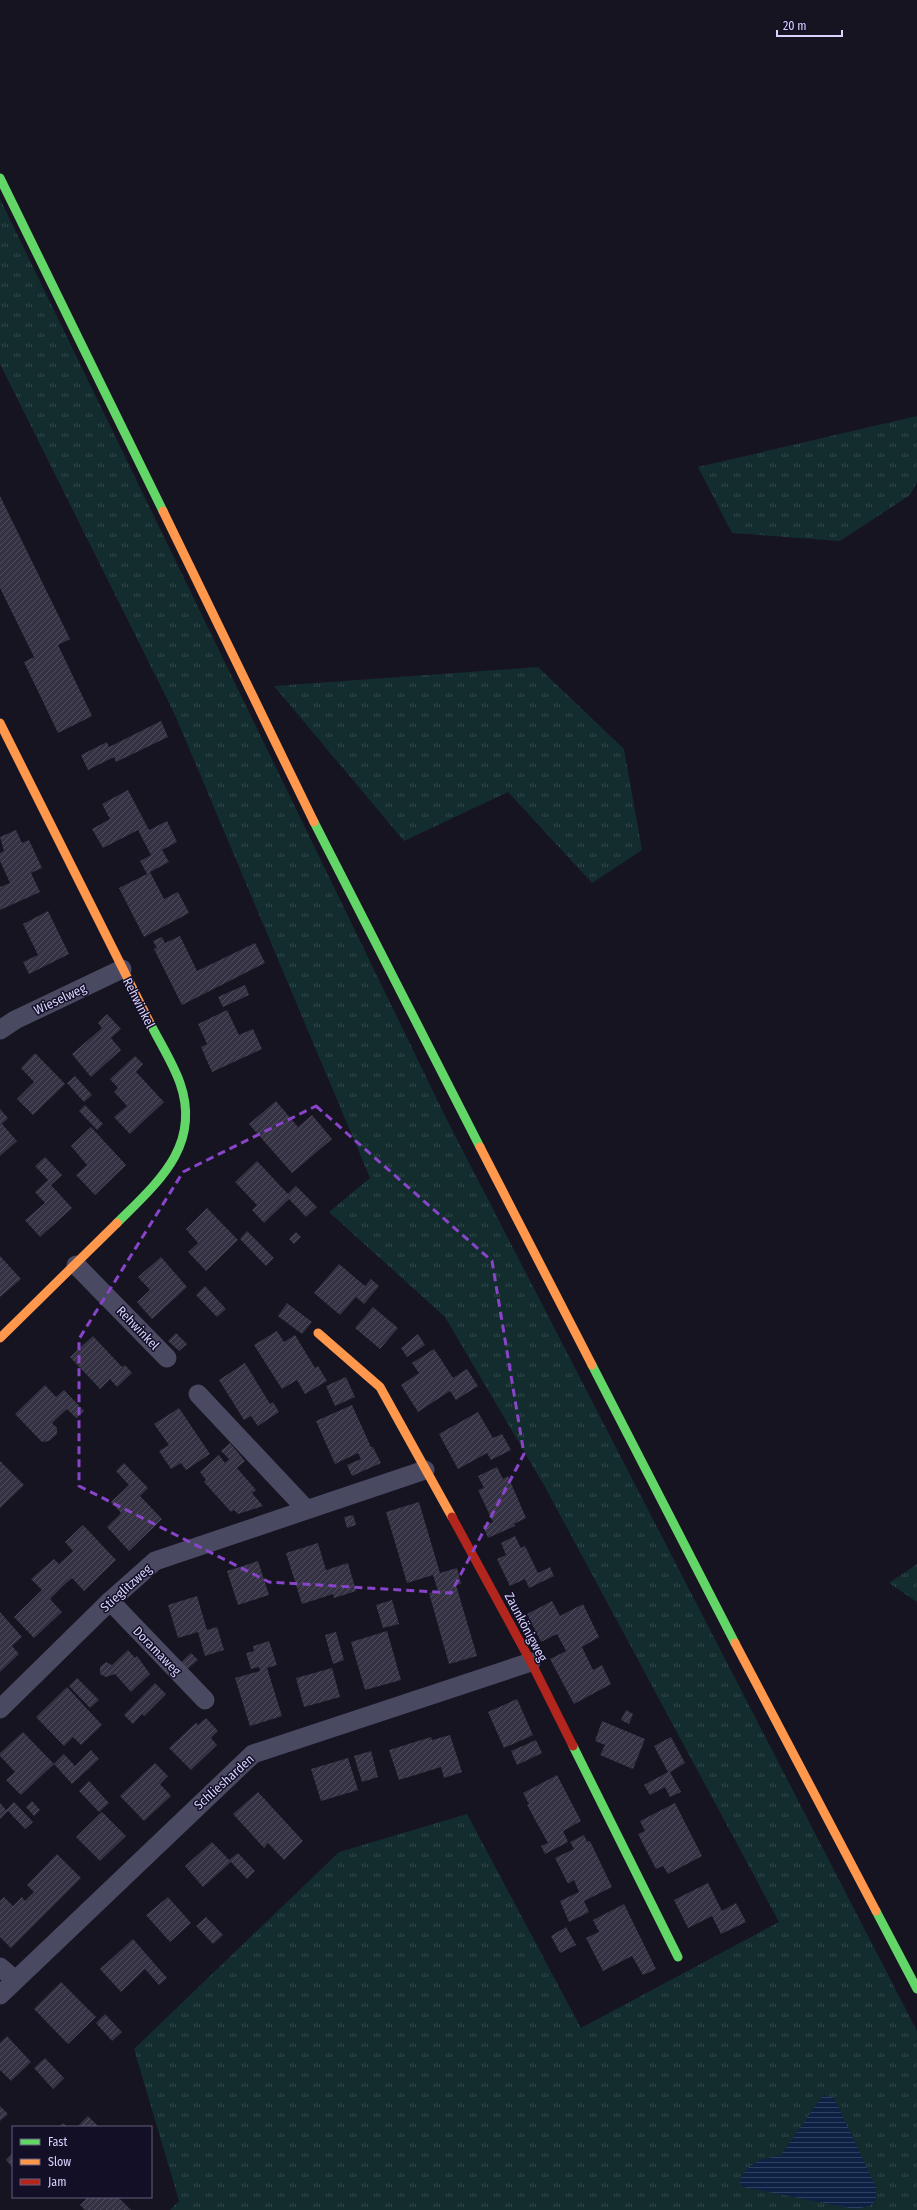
<svg xmlns="http://www.w3.org/2000/svg" width="917" height="2210" viewBox="0 0 917 2210" font-family="'Fira Sans Condensed',sans-serif">
<defs>
<pattern id="grass-tufts" width="24" height="20" patternUnits="userSpaceOnUse"><rect width="24" height="20" fill="#132c2d"/><path d="M3 7l-1-3M5 7V3M7 7l1-3M15 17l-1-3M17 17v-4M19 17l1-3" fill="none" stroke="#354a4c"/></pattern>
<pattern id="water-rules" width="6" height="5" patternUnits="userSpaceOnUse"><rect width="6" height="5" fill="#0d2144"/><path d="M0 2.5h6" fill="none" stroke="#304060"/></pattern>
<pattern id="building-hatch" width="6" height="6" patternUnits="userSpaceOnUse"><rect width="6" height="6" fill="#343243"/><path d="M-1 1l2-2M0 6l6-6M5 7l2-2" fill="none" stroke="#514f5f"/></pattern>
</defs>
<rect width="100%" height="100%" fill="#161421"/>
<g fill="url(#grass-tufts)">
<polygon points="0,199 447,1120 917,2031 917,2210 170,2210 179,2201 134,2049 339,1852 467,1814 581,2028 779,1922 545,1487 445,1317 329,1212 370,1178 175,715 0,364"/>
<polygon points="917,416 917,482 910,495 840,541 732,533 698,467"/>
<polygon points="538,667 624,749 642,850 592,883 508,792 404,841 274,686"/>
<polygon points="917,1564 917,1602 889,1583"/>
</g>
<path fill="url(#water-rules)" d="M823,2095L834,2098L876,2187V2200L870,2206L855,2209L743,2187L739,2182C749,2161 760,2160 781,2155Z"/>
<g fill="url(#building-hatch)">
<polygon points="0,496 70,639 58,645 92,716 58,733 24,662 34,657 0,588"/>
<polygon points="161,721 168,737 116,762 114,757 88,770 81,755 107,742 109,747"/>
<polygon points="128,790 149,830 167,821 177,842 162,850 169,862 150,872 164,899 178,892 189,913 144,937 119,888 147,874 140,861 151,855 138,830 103,848 92,829 110,819 102,804"/>
<polygon points="16,830 22,843 29,840 42,868 31,873 40,892 0,910 0,887 10,883 0,861 0,853 4,851 0,837"/>
<polygon points="48,911 69,954 29,974 23,962 38,955 23,924"/>
<polygon points="180,936 197,971 255,943 265,963 182,1005 154,949 157,948 153,941 162,937 165,943"/>
<polygon points="245,985 249,995 223,1007 218,997"/>
<polygon points="227,1010 239,1035 253,1029 262,1049 212,1072 201,1047 207,1044 198,1024"/>
<polygon points="107,1014 121,1029 111,1038 121,1050 91,1077 72,1054 102,1028 98,1023"/>
<polygon points="35,1053 65,1084 33,1115 17,1099 34,1082 21,1068"/>
<polygon points="135,1056 143,1064 136,1072 164,1102 130,1134 114,1117 127,1106 114,1092 118,1088 110,1079"/>
<polygon points="75,1076 92,1095 84,1102 67,1083"/>
<polygon points="276,1101 298,1127 312,1115 332,1139 292,1173 249,1124"/>
<polygon points="85,1105 103,1124 97,1130 79,1111"/>
<polygon points="0,1109 8,1118 2,1124 17,1141 0,1156"/>
<polygon points="91,1127 126,1165 95,1195 76,1175 87,1165 71,1146"/>
<polygon points="45,1157 62,1175 51,1185 72,1208 40,1237 25,1220 45,1203 35,1192 48,1180 35,1166"/>
<polygon points="257,1161 288,1194 296,1186 317,1207 306,1217 289,1199 264,1223 252,1210 257,1205 235,1182"/>
<polygon points="207,1208 238,1240 206,1271 188,1252 198,1243 186,1229"/>
<polygon points="247,1231 274,1258 266,1266 240,1239"/>
<polygon points="296,1232 301,1237 294,1244 289,1239"/>
<polygon points="0,1256 21,1279 0,1297"/>
<polygon points="161,1257 187,1287 152,1319 137,1302 150,1290 138,1277"/>
<polygon points="339,1264 365,1286 371,1279 379,1286 364,1304 356,1297 340,1315 314,1293"/>
<polygon points="205,1286 226,1309 217,1317 196,1295"/>
<polygon points="287,1303 312,1322 302,1334 278,1316"/>
<polygon points="373,1307 398,1328 380,1349 355,1328"/>
<polygon points="277,1331 284,1342 295,1335 315,1368 318,1366 327,1381 305,1394 297,1380 282,1389 254,1345"/>
<polygon points="176,1333 187,1344 179,1351 168,1341"/>
<polygon points="418,1334 425,1345 407,1357 401,1348"/>
<polygon points="93,1336 122,1367 125,1365 132,1373 117,1387 110,1379 100,1389 70,1357"/>
<polygon points="434,1349 453,1378 467,1369 478,1386 456,1400 450,1391 418,1412 401,1385 419,1373 412,1363"/>
<polygon points="245,1363 270,1404 273,1402 279,1412 258,1426 251,1416 244,1420 219,1380"/>
<polygon points="346,1377 355,1397 335,1406 326,1386"/>
<polygon points="45,1385 56,1397 64,1390 84,1411 76,1418 67,1409 52,1423 57,1428 57,1434 49,1441 42,1442 15,1414"/>
<polygon points="352,1405 371,1447 373,1447 381,1463 352,1476 347,1465 361,1459 358,1453 335,1464 316,1421"/>
<polygon points="179,1408 210,1454 186,1470 181,1463 171,1469 159,1451 169,1445 154,1424"/>
<polygon points="478,1412 493,1438 502,1434 511,1450 491,1460 487,1453 458,1469 439,1434"/>
<polygon points="230,1443 245,1461 237,1468 256,1490 252,1493 263,1506 238,1514 234,1510 231,1512 204,1482 206,1480 200,1472 219,1455 225,1463 229,1459 221,1451"/>
<polygon points="0,1461 24,1485 0,1508"/>
<polygon points="124,1463 148,1488 140,1496 162,1519 129,1551 107,1527 121,1513 111,1502 129,1485 116,1471"/>
<polygon points="497,1467 503,1479 508,1476 526,1518 514,1524 515,1526 488,1538 483,1526 493,1522 478,1490 484,1488 478,1476"/>
<polygon points="419,1502 440,1573 457,1568 461,1584 456,1585 477,1656 449,1664 429,1593 438,1591 433,1575 407,1583 386,1512"/>
<polygon points="353,1515 356,1525 347,1528 344,1517"/>
<polygon points="83,1525 116,1560 84,1591 72,1578 63,1586 50,1599 62,1612 34,1638 14,1617 42,1590 31,1579 54,1559 59,1564 73,1551 65,1542"/>
<polygon points="515,1536 521,1548 525,1546 538,1573 550,1567 554,1576 529,1588 525,1579 510,1586 497,1559 506,1555 501,1543"/>
<polygon points="318,1543 326,1570 348,1563 356,1591 334,1598 333,1594 302,1604 286,1553"/>
<polygon points="258,1561 269,1595 238,1605 227,1571"/>
<polygon points="197,1596 207,1630 217,1627 224,1650 205,1656 198,1632 178,1638 168,1605"/>
<polygon points="392,1600 399,1624 383,1628 376,1605"/>
<polygon points="552,1601 560,1616 583,1604 599,1637 582,1647 593,1670 602,1665 611,1684 574,1704 550,1659 566,1651 557,1634 541,1642 527,1614"/>
<polygon points="0,1612 22,1637 12,1646 19,1654 0,1672"/>
<polygon points="387,1631 401,1680 365,1690 351,1642"/>
<polygon points="336,1632 344,1660 333,1664 325,1635"/>
<polygon points="269,1641 277,1665 267,1668 282,1716 250,1726 235,1678 260,1671 259,1667 251,1669 246,1653 254,1651 253,1646"/>
<polygon points="128,1650 135,1658 137,1656 150,1674 131,1692 115,1674 106,1677 100,1674 100,1667 106,1662 112,1665"/>
<polygon points="191,1653 198,1660 186,1670 180,1663"/>
<polygon points="332,1668 340,1697 304,1707 296,1678"/>
<polygon points="77,1678 99,1700 90,1708 69,1686"/>
<polygon points="155,1683 166,1694 144,1716 142,1714 133,1724 124,1715"/>
<polygon points="67,1687 102,1725 81,1745 73,1737 64,1746 36,1717"/>
<polygon points="517,1699 533,1735 504,1748 488,1712"/>
<polygon points="626,1710 633,1714 629,1724 621,1720"/>
<polygon points="206,1718 218,1731 211,1738 217,1745 191,1770 169,1748 196,1723 198,1725"/>
<polygon points="602,1721 645,1739 633,1769 600,1755 605,1745 595,1741"/>
<polygon points="23,1732 54,1764 21,1795 6,1780 15,1772 0,1756 0,1753"/>
<polygon points="450,1735 462,1772 444,1778 441,1767 399,1780 389,1750 431,1737 432,1740"/>
<polygon points="671,1737 685,1763 670,1772 681,1792 670,1797 665,1787 650,1795 644,1785 668,1772 654,1746"/>
<polygon points="536,1740 542,1753 517,1765 511,1751"/>
<polygon points="91,1750 99,1759 72,1784 54,1764 64,1754 75,1766"/>
<polygon points="371,1751 378,1777 362,1782 354,1756"/>
<polygon points="348,1758 358,1790 321,1801 311,1769"/>
<polygon points="155,1763 168,1776 160,1784 171,1796 144,1821 120,1796"/>
<polygon points="557,1775 581,1821 563,1831 568,1842 545,1854 541,1846 548,1843 527,1805 529,1804 523,1793"/>
<polygon points="89,1781 109,1803 99,1812 79,1791"/>
<polygon points="258,1792 303,1841 284,1860 268,1843 264,1848 233,1814"/>
<polygon points="32,1801 40,1810 34,1816 26,1807"/>
<polygon points="14,1802 33,1822 25,1829 8,1811 0,1819 0,1803 6,1810"/>
<polygon points="675,1803 702,1856 668,1874 663,1866 656,1869 638,1834 645,1831 640,1821"/>
<polygon points="102,1812 126,1836 100,1861 76,1837"/>
<polygon points="584,1835 587,1842 590,1841 612,1887 584,1901 589,1912 569,1922 560,1901 579,1892 574,1880 568,1884 555,1858 574,1849 570,1842"/>
<polygon points="212,1842 229,1860 238,1853 255,1871 247,1879 231,1862 203,1887 185,1866"/>
<polygon points="57,1854 81,1878 11,1948 0,1937 0,1901 4,1897 13,1906 22,1897 25,1901 34,1892 27,1885"/>
<polygon points="708,1883 722,1911 736,1903 746,1922 721,1934 712,1916 688,1928 674,1900"/>
<polygon points="168,1897 191,1923 170,1942 146,1915"/>
<polygon points="624,1904 656,1969 643,1975 632,1956 603,1971 586,1938 599,1932 593,1920"/>
<polygon points="206,1917 223,1935 213,1944 196,1926"/>
<polygon points="566,1927 576,1945 560,1953 551,1936"/>
<polygon points="133,1939 167,1978 159,1985 145,1969 121,1992 100,1969"/>
<polygon points="61,1982 96,2017 68,2044 34,2009"/>
<polygon points="105,2014 122,2032 112,2041 96,2023"/>
<polygon points="7,2036 31,2062 11,2081 0,2070 0,2043"/>
<polygon points="45,2058 64,2078 53,2089 34,2068"/>
<polygon points="0,2106 8,2114 0,2121"/>
<polygon points="88,2116 99,2127 77,2127"/>
<polygon points="63,2123 67,2127 59,2127"/>
<polygon points="13,2153 13,2168 6,2160"/>
<polygon points="88,2197 118,2197 131,2210 85,2210 80,2205"/>
</g>
<g fill="none" stroke-linecap="round" stroke-linejoin="round">
<g stroke="#4a4962" stroke-width="19">
<polyline points="0,1030 15,1020 122,969"/>
<polyline points="76,1265 167,1358"/>
<polyline points="198,1394 306,1509"/>
<polyline points="110,1601 205,1700"/>
<polyline points="0,1709 110,1601 155,1561 425,1470"/>
<polyline points="0,1967 15,1980"/>
<polyline points="0,1995 253,1754 531,1662"/>
</g>
<g stroke="#63d668" stroke-width="9">
<polyline points="0,178 163,511"/>
<polyline points="314,822 480,1147"/>
<path d="M117,1223C157,1183 202,1146 180,1083C173,1063 160,1043 150,1023"/>
<polyline points="592,1365 735,1643"/>
<polyline points="573,1746 678,1957"/>
<polyline points="876,1911 917,1989"/>
</g>
<g stroke="#ff974d" stroke-width="9">
<polyline points="163,511 314,822"/>
<polyline points="0,723 150,1023"/>
<polyline points="480,1147 592,1365"/>
<polyline points="318,1333 380,1387 452,1517"/>
<polyline points="0,1338 117,1223"/>
<polyline points="735,1643 876,1911"/>
</g>
<polyline stroke="#b3261e" stroke-width="9" points="452,1517 531,1662 573,1746"/>
</g>
<path fill="none" stroke="#8945c9" stroke-width="3" stroke-dasharray="8 5" stroke-linejoin="round" d="M316,1106L492,1261L524,1454L451,1593L269,1582L79,1486V1339L183,1172Z"/>
<g text-anchor="middle" dominant-baseline="central" stroke-width="3" stroke-linejoin="round" paint-order="stroke">
<g font-size="13" fill="#d9d4ff" stroke="#130f26">
<text transform="translate(60 999) rotate(-25)">Wieselweg</text>
<text transform="translate(139 1003) rotate(63)">Rehwinkel</text>
<text transform="translate(138 1328) rotate(46)">Rehwinkel</text>
<text transform="translate(126 1588) rotate(-42)">Stieglitzweg</text>
<text transform="translate(526 1627) rotate(62)">Zaunkönigweg</text>
<text transform="translate(157 1651) rotate(46)">Doramaweg</text>
<text transform="translate(224 1782) rotate(-42)">Schliesharden</text>
</g>
</g>
<rect x="12" y="2126" width="140" height="72" fill="#130f26" stroke="#625e7d"/>
<rect x="20" y="2139" width="20" height="6" fill="#63d668" stroke="#625e7d"/>
<text x="48" y="2146" font-size="12" fill="#d9d4ff">Fast</text>
<rect x="20" y="2159" width="20" height="6" fill="#ff974d" stroke="#625e7d"/>
<text x="48" y="2166" font-size="12" fill="#d9d4ff">Slow</text>
<rect x="20" y="2179" width="20" height="6" fill="#b3261e" stroke="#625e7d"/>
<text x="48" y="2186" font-size="12" fill="#d9d4ff">Jam</text>
<path d="M777 30v6h65v-6" fill="none" stroke="#d9d4ff" stroke-width="2"/>
<text x="783" y="30" font-size="12" fill="#d9d4ff" stroke="#130f26" stroke-width="3" paint-order="stroke">20 m</text>
</svg>
